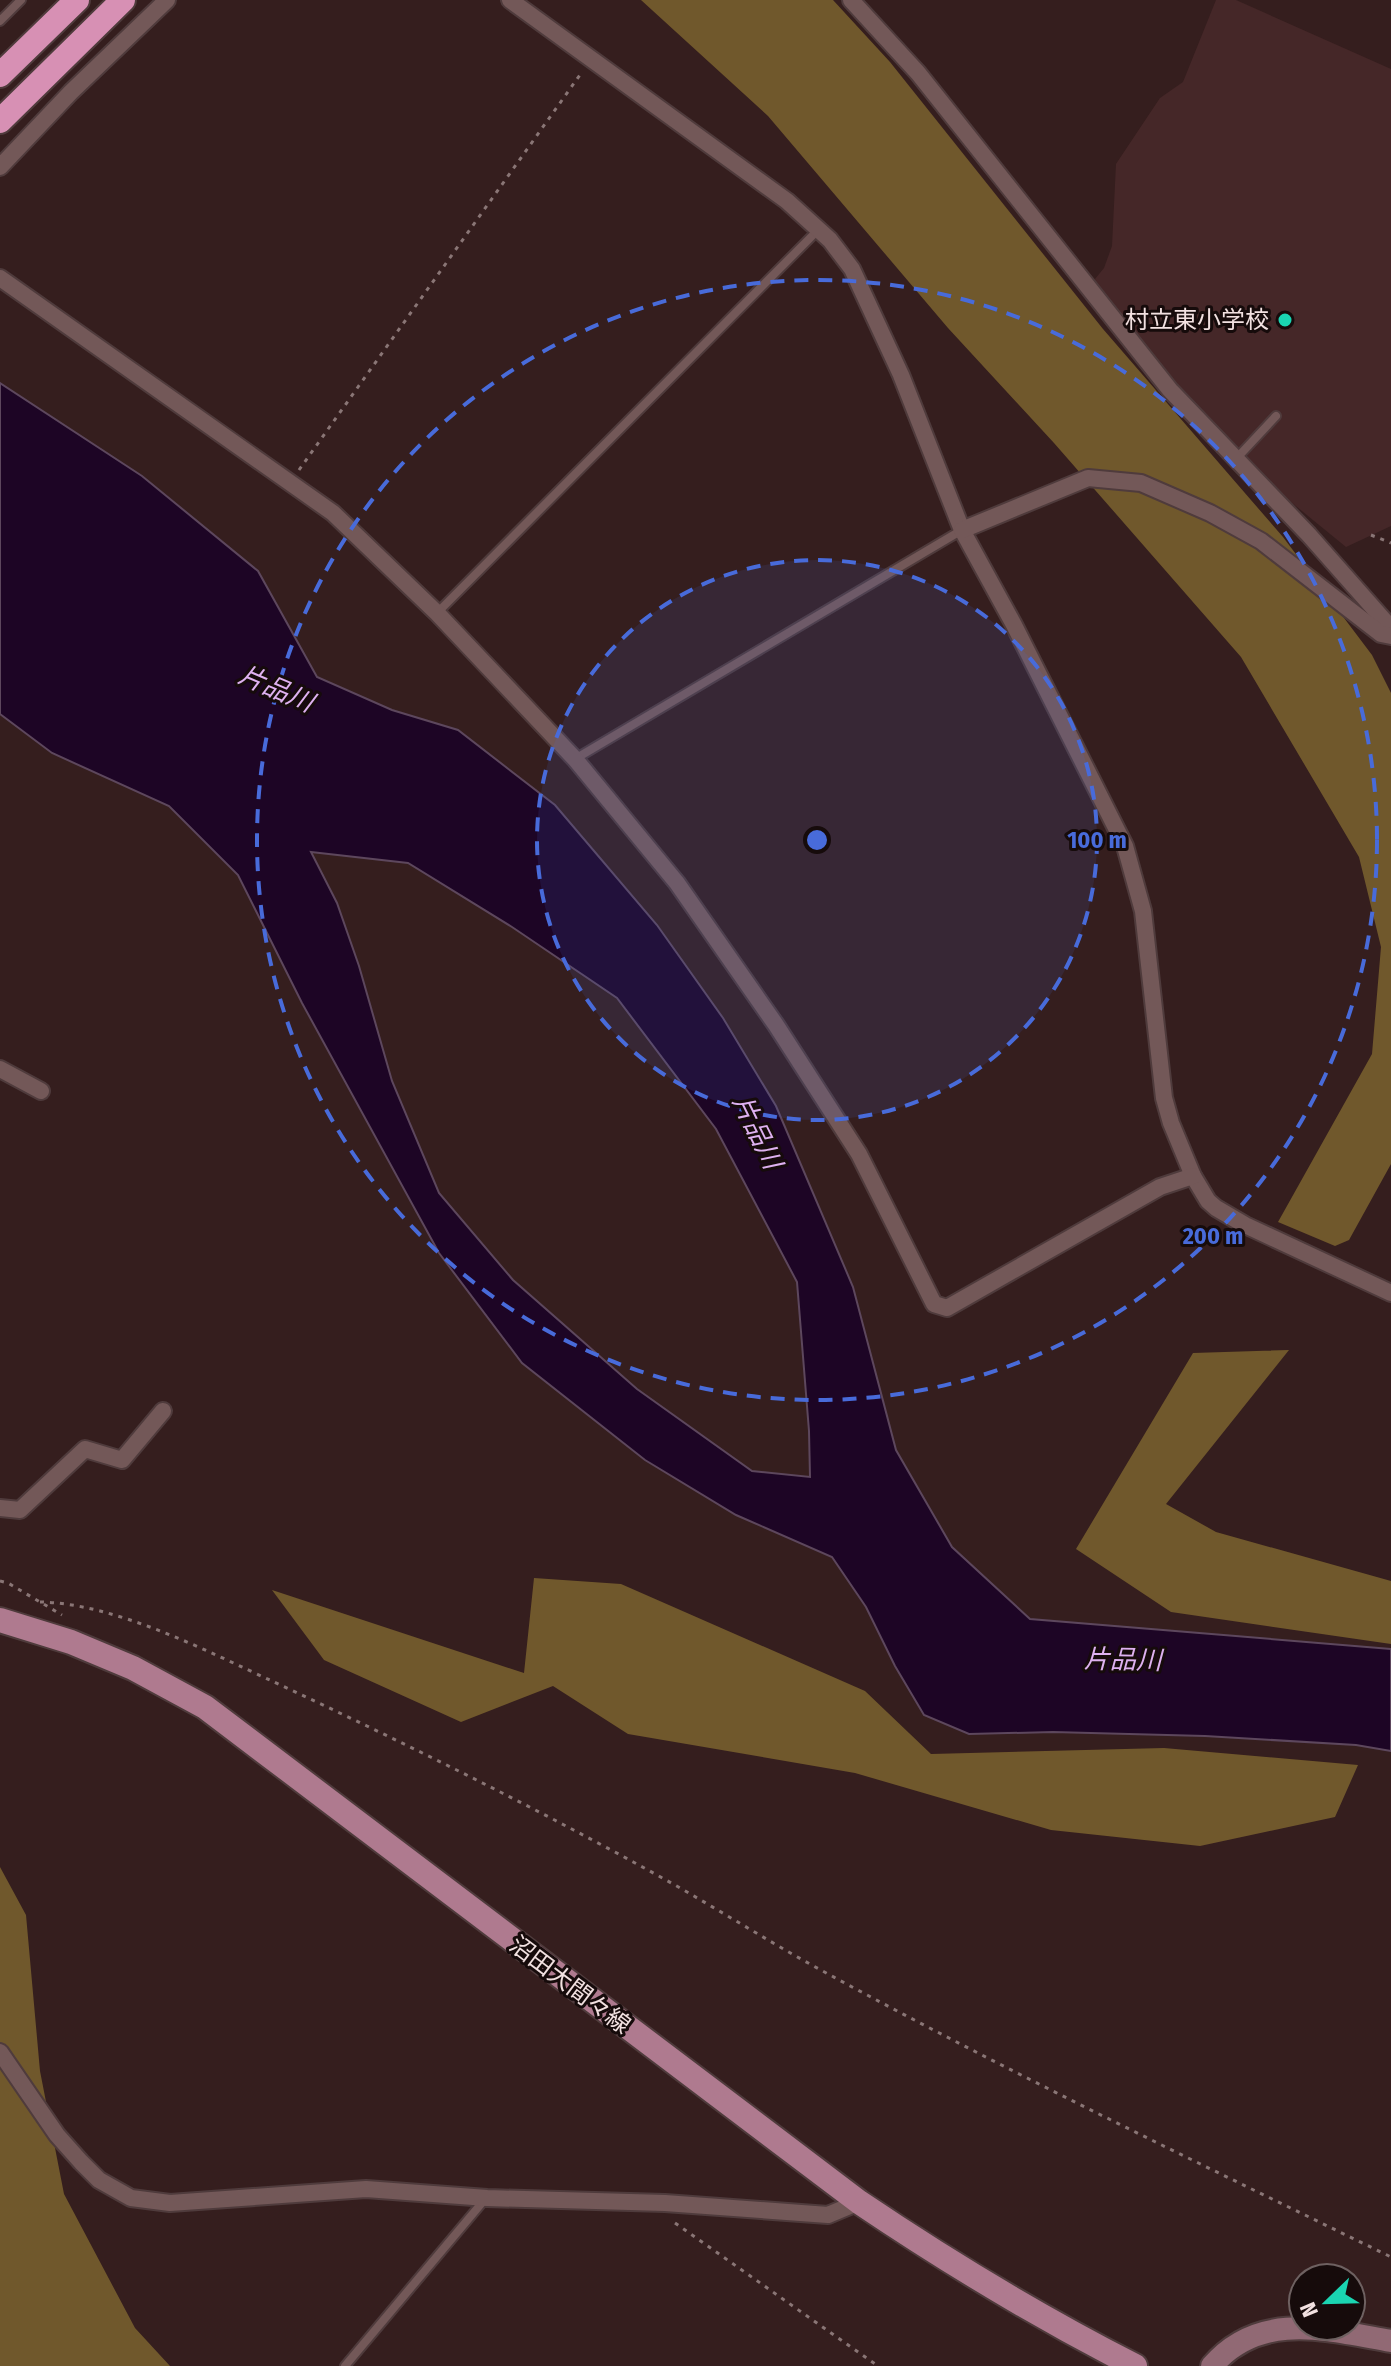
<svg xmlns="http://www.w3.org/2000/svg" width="1391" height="2366" viewBox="0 0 1391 2366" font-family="'Fira Sans Condensed','Noto Sans JP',sans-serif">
<rect width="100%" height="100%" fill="#351e1e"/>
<polygon fill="#452728" points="1216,0 1236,0 1391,69 1391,526 1346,547 1286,498 1196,406 1098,289 1095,279 1104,268 1112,246 1116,164 1160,98 1183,82"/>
<g fill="#70582c">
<polygon points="641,0 833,0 890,62 1103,329 1283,537 1372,655 1391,693 1391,1164 1349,1240 1335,1246 1278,1222 1372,1054 1381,947 1359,857 1241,657 1054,443 948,328 768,116"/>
<polygon points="1289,1350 1166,1504 1216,1532 1391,1581 1391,1644 1171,1612 1076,1549 1193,1353"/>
<polygon points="534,1578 621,1584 865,1691 931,1754 1164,1748 1358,1765 1335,1817 1200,1846 1051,1830 855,1773 628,1734 553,1686 461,1722 324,1660 272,1590 524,1673"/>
<polygon points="0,1867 26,1915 40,2071 64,2194 135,2328 170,2366 0,2366"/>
</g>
<path fill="#1d0525" stroke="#5d475d" stroke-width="2" fill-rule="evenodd" d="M0,383L142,476L258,571L317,677L392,710L458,730L555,805L657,925L723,1018L776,1106L853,1287L896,1450L952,1547L1030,1619L1391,1649V1751L1356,1745L1205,1736L1053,1732L969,1734L924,1715L895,1666L866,1607L832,1557L736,1515L645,1460L522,1363L439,1253L302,1003L238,875L169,806L52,753L0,714ZM311,852L408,863L512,927L617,998L716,1129L797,1282L809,1431L810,1477L752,1471L637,1389L513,1280L439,1193L392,1081L359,966L337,903Z"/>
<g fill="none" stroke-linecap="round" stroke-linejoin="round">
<g stroke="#4f3b3c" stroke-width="12">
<g id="lane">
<polyline points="0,21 21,0"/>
<polyline points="1235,460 1276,416"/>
<polyline points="437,613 818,230"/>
<polyline points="575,759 962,530"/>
<polyline points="345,2366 486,2198"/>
</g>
</g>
<g stroke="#4f3b3c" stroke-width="20">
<g id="street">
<polyline points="510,0 787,201 830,240 852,269 901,375 962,530 1014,625 1125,846 1143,911 1164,1098 1171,1123 1193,1176 1208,1201 1216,1208 1245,1225 1391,1293"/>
<polyline points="851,0 918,73 1170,390 1309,535 1391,628"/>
<polyline points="0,167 71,92 167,0"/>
<polyline points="0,278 333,513 437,613 575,759 677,883 776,1025 859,1154 934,1304 947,1308 1160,1187 1193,1176"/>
<polyline points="962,530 1088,478 1141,483 1210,513 1261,541 1381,634 1391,636"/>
<polyline points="0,1069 41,1091"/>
<polyline points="0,1508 20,1510 85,1449 122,1460 163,1411"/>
<polyline points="0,2052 57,2135 81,2162 99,2180 131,2198 170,2203 366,2189 487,2198 665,2203 828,2215 859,2202"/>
</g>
</g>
<g stroke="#4f3b3c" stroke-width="26">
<path id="secondary" d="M1212,2366C1260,2310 1328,2330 1391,2341"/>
</g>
<g stroke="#4f3b3c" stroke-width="28">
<path id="primary" d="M0,1620L71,1642L133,1668L205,1707L859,2202C948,2262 1039,2317 1135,2366"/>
</g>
<g stroke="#4f3b3c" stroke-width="28">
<g id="highway">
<polyline points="0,75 77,0"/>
<polyline points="0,121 123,0"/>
</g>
</g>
<g stroke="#8a7676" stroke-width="3" stroke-dasharray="4 6" stroke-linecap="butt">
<polyline points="299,470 582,72"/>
<polyline points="1371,535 1391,543"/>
<polyline points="0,1581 8,1583 62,1615"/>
<path d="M40,1602C114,1603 207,1651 274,1682C407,1744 538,1809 666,1880C721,1911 774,1945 830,1975C1014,2075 1203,2165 1391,2257"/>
<polyline points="675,2223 878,2366"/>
</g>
<use href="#lane" stroke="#735858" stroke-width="8"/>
<use href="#street" stroke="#735858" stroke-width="16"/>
<use href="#secondary" stroke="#916974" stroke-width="22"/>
<use href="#primary" stroke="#af7a8f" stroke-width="24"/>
<use href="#highway" stroke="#d790b4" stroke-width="24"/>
</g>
<circle cx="817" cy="840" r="280" fill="#486bda" fill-opacity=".12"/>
<g fill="none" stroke="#486bda" stroke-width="4" stroke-dasharray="14 10">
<circle cx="817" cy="840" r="280"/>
<circle cx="817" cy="840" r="560"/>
</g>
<circle fill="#1ad5b2" stroke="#160b0b" stroke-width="3" cx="1285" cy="320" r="8"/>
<g text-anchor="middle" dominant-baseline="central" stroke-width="6" stroke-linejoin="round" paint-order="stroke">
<g font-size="24" fill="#f2e1e1" stroke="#160b0b" text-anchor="end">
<text x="1269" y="320">村立東小学校</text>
</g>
<g font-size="24" fill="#f2e1e1" stroke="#160b0b">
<text transform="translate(570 1985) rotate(37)">沼田大間々線</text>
</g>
<g font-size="26" font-style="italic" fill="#deb1f0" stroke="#160b0b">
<text transform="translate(276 689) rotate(23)">片品川</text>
<text transform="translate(757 1132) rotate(64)">片品川</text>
<text transform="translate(1123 1660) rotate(1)">片品川</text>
</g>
</g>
<circle cx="817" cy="840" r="12" fill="#486bda" stroke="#160b0b" stroke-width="4"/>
<g font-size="24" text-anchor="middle" font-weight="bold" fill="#486bda" stroke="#160b0b" stroke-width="6" stroke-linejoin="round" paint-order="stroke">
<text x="1097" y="848">100 m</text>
<text x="1213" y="1244">200 m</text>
</g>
<g transform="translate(1327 2302) rotate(247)"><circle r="38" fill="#160b0b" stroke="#6e6161" stroke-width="2"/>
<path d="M0-6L14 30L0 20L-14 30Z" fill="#1ad5b2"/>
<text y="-12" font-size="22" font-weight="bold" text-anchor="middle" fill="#f2e1e1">N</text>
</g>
</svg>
